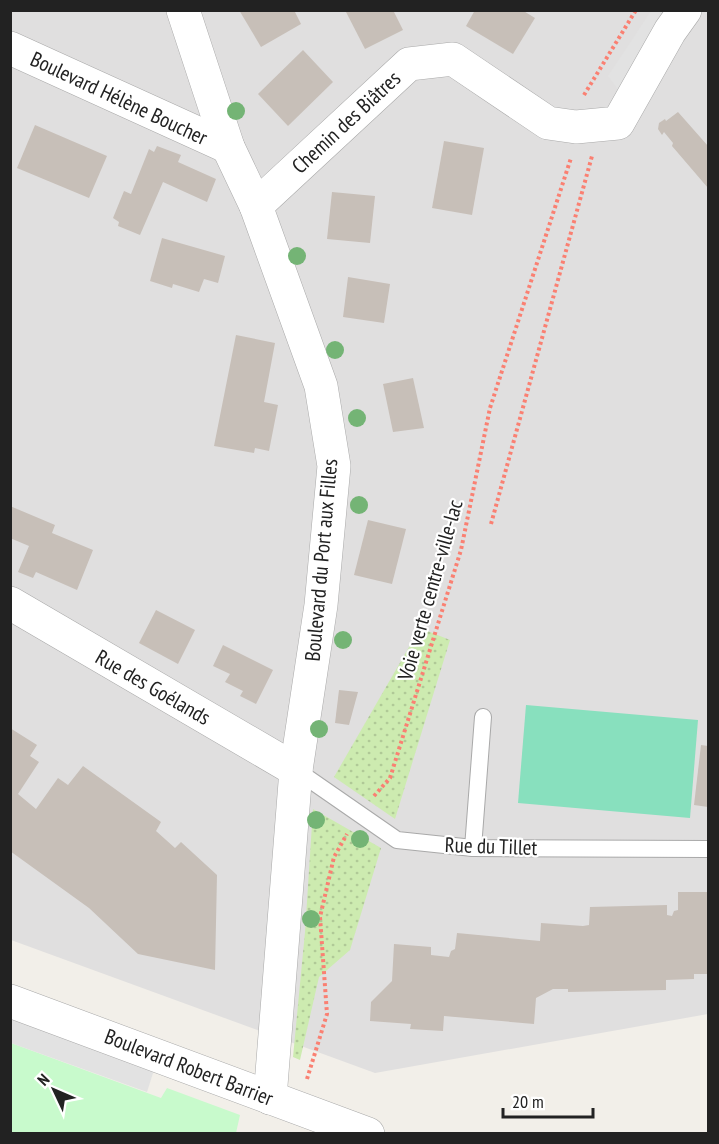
<svg xmlns="http://www.w3.org/2000/svg" width="719" height="1144" viewBox="0 0 719 1144" font-family="'PT Sans Narrow',sans-serif">
<defs>
<pattern id="grass-dots" width="8" height="8" patternUnits="userSpaceOnUse" patternTransform="scale(1.5)"><rect width="8" height="8" fill="#cdebb0"/><path d="M2 2h.1M6 6h.1" fill="none" stroke="#b0c997" stroke-width="1.8" stroke-linecap="round"/></pattern>
</defs>
<rect width="100%" height="100%" fill="#f2efe9"/>
<polygon fill="#e0dfdf" points="10,11 708,11 708,1014 375,1073 11,940"/>
<g fill="url(#grass-dots)">
<polygon points="420,628 450,640 395,819 334,777"/>
<polygon points="313,809 381,848 350,950 319,977 300,1060 293,1057 305,932"/>
</g>
<polygon fill="#c8facc" points="11,1043 161,1098 167,1088 240,1115 236,1133 11,1134"/>
<polygon fill="#88e0be" points="526,705 698,720 690,818 518,803"/>
<g fill="#e2e2e2">
<polygon points="651,11 673,11 619,91 608,76"/>
<polygon points="11,1015 154,1070 147,1092 11,1043"/>
</g>
<g fill="#c7bfb8">
<polygon points="239,10 294,10 301,24 261,47"/>
<polygon points="345,10 393,10 403,30 365,49"/>
<polygon points="475,10 522,10 535,18 513,54 466,26"/>
<polygon points="303,50 333,82 288,126 258,94"/>
<polygon points="678,112 708,146 708,188 672,146 673,143 664,132 662,135 658,129 659,123 665,119 666,121"/>
<polygon points="35,125 107,156 89,198 17,168"/>
<polygon points="444,141 484,148 472,215 432,208"/>
<polygon points="157,146 181,155 178,162 216,179 207,202 163,182 140,235 118,226 119,222 113,218 124,191 131,194 149,149 154,152"/>
<polygon points="332,192 375,196 370,243 327,239"/>
<polygon points="162,238 225,256 218,283 204,279 199,292 173,284 172,288 150,281"/>
<polygon points="348,277 390,284 384,323 343,317"/>
<polygon points="236,335 275,343 264,402 278,405 269,451 255,448 254,453 214,446"/>
<polygon points="413,378 424,428 393,432 383,384"/>
<polygon points="10,506 55,525 52,533 93,550 77,590 36,572 33,578 18,572 29,546 10,538"/>
<polygon points="368,520 406,529 392,584 354,575"/>
<polygon points="156,610 195,630 178,664 139,643"/>
<polygon points="223,645 273,670 256,704 240,696 243,691 225,682 230,674 213,666"/>
<polygon points="339,690 358,692 349,725 335,723"/>
<polygon points="10,728 37,745 30,756 39,762 18,794 36,809 58,778 68,785 83,766 161,822 156,831 175,848 181,842 217,875 215,970 138,954 89,908 10,851"/>
<polygon points="701,745 708,746 708,807 694,805"/>
<polygon points="678,892 708,892 708,974 694,974 694,979 666,980 666,990 568,992 568,989 553,989 536,998 534,1024 444,1016 443,1031 410,1029 411,1024 370,1021 371,1002 392,981 394,944 431,947 431,955 449,957 451,951 455,949 457,933 540,941 541,923 583,926 589,925 590,907 667,905 667,915 672,916 674,911 678,910"/>
</g>
<g fill="none" stroke-linecap="round" stroke-linejoin="round">
<g stroke="#a9a9a9" stroke-width="18">
<g id="service">
<polyline points="296,770 397,840 473,848 708,849"/>
<polyline points="473,848 483,717"/>
</g>
</g>
<g stroke="#a9a9a9" stroke-width="34">
<g id="minor">
<polyline points="183,10 228,147 256,206 321,386 334,466 321,605 296,770 270,1098"/>
<polyline points="10,48 228,147"/>
<polyline points="256,206 409,64 453,59 548,123 576,127 618,123 670,31 685,10"/>
<polyline points="10,603 296,770"/>
<polyline points="10,1001 368,1134"/>
</g>
</g>
<g stroke="#fa8072" stroke-width="4" stroke-dasharray="3 3" stroke-linecap="butt">
<polyline points="584,95 636,10"/>
<polyline points="491,524 592,156"/>
<polyline points="374,796 390,778 461,550 490,408 571,158"/>
<polyline points="307,1079 327,1014 320,917 334,857 347,834"/>
</g>
<use href="#service" stroke="#fff" stroke-width="16"/>
<use href="#minor" stroke="#fff" stroke-width="33"/>
</g>
<g fill="#74b475">
<circle cx="236" cy="111" r="9"/>
<circle cx="297" cy="256" r="9"/>
<circle cx="335" cy="350" r="9"/>
<circle cx="357" cy="418" r="9"/>
<circle cx="359" cy="505" r="9"/>
<circle cx="343" cy="640" r="9"/>
<circle cx="319" cy="729" r="9"/>
<circle cx="316" cy="820" r="9"/>
<circle cx="360" cy="839" r="9"/>
<circle cx="311" cy="919" r="9"/>
</g>
<g text-anchor="middle" dominant-baseline="central" stroke-width="4.5" stroke-linejoin="round" paint-order="stroke">
<g font-size="21" fill="#222" stroke="#fff">
<text transform="translate(119 98) rotate(25)">Boulevard Hélène Boucher</text>
<text transform="translate(346 122) rotate(-43)">Chemin des Biâtres</text>
<text transform="translate(321 560) rotate(-85)">Boulevard du Port aux Filles</text>
<text transform="translate(430 590) rotate(-74)">Voie verte centre-ville-lac</text>
<text transform="translate(153 687) rotate(30)">Rue des Goélands</text>
<text transform="translate(491 846) rotate(2)">Rue du Tillet</text>
<text transform="translate(189 1067) rotate(21)">Boulevard Robert Barrier</text>
</g>
</g>
<rect width="719" height="1144" fill="none" stroke="#222222" stroke-width="24"/>
<g transform="translate(54 1090) rotate(314)" stroke="#ffffff" stroke-width="4.5" paint-order="stroke">
<path d="M0-4.5L10 22L0 15L-10 22Z" fill="#222222"/>
<text y="-9" font-size="16" font-weight="bold" text-anchor="middle" fill="#222222">N</text>
</g>
<path d="M503 1108v9h90v-9" fill="none" stroke="#222222" stroke-width="3"/>
<text x="512" y="1108" font-size="18" fill="#222222" stroke="#ffffff" stroke-width="4.5" paint-order="stroke">20 m</text>
</svg>
